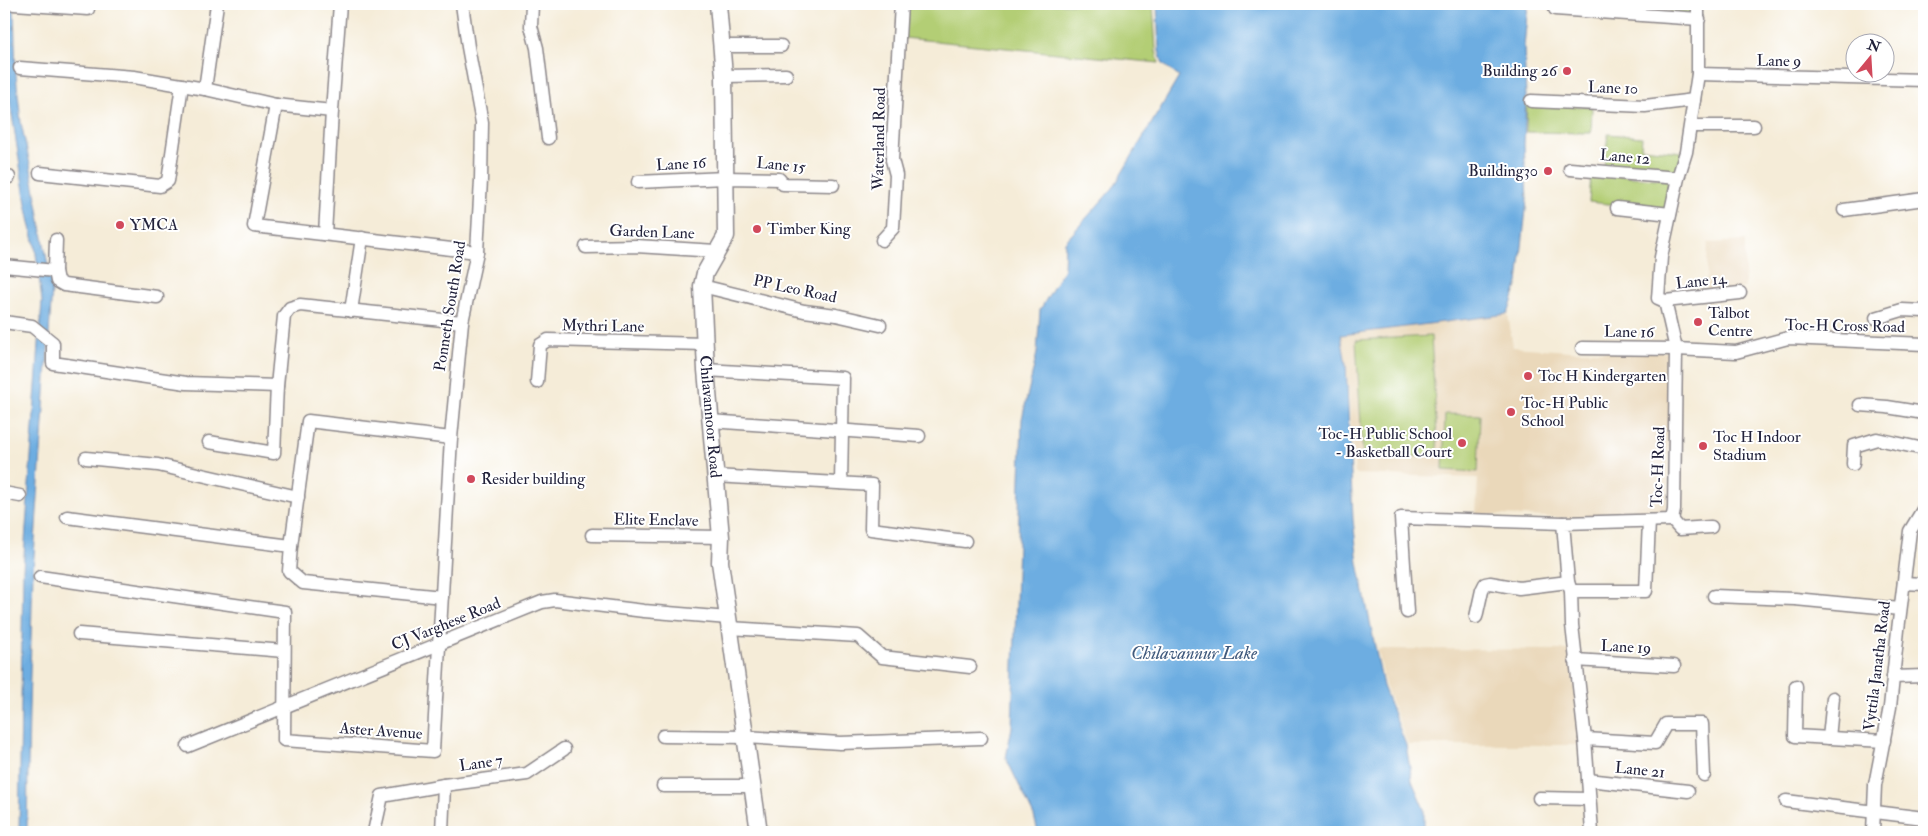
<svg xmlns="http://www.w3.org/2000/svg" width="1928" height="836" viewBox="0 0 1928 836" font-family="'IM FELL Double Pica',serif">
<rect width="100%" height="100%" fill="#fff"/>
<filter id="ink" filterUnits="userSpaceOnUse"><feTurbulence type="fractalNoise" baseFrequency=".02" numOctaves="2"/><feDisplacementMap in="SourceGraphic" scale="10" xChannelSelector="R" yChannelSelector="G"/><feConvolveMatrix kernelMatrix="1 2 1 2 8 2 1 2 1" color-interpolation-filters="sRGB"/></filter>
<filter id="wash" filterUnits="userSpaceOnUse"><feTurbulence type="fractalNoise" baseFrequency=".0096" numOctaves="4" result="noise"/><feDisplacementMap in="SourceGraphic" scale="20" xChannelSelector="R" yChannelSelector="G"/><feGaussianBlur stdDeviation="1.12" result="paint"/><feColorMatrix in="noise" values="0 0 0 0 0 0 0 0 0 0 0 0 0 0 0 0 0 1.4 0 .05"/><feComposite in="paint" operator="in"/></filter>
<g filter="url(#wash)">
<rect width="100%" height="100%" fill="#f5ecd8"/>
<g fill="#ead8ba">
<polygon points="1745,241 1745,288 1706,294 1708,243"/>
<polygon points="1508,314 1513,347 1569,351 1669,352 1672,397 1666,518 1566,518 1476,514 1478,478 1355,474 1346,364 1341,335"/>
<polygon points="1378,649 1570,650 1580,745 1408,745 1385,685"/>
</g>
<g fill="#b3ce74" stroke="#6a7858">
<polygon points="907,4 1153,4 1156,51 1159,63 904,38"/>
<polygon points="1671,4 1695,4 1692,14 1670,12"/>
<polygon points="1527,104 1592,107 1591,133 1526,132"/>
<polygon points="1608,134 1642,137 1641,148 1682,152 1675,174 1604,167"/>
<polygon points="1591,174 1672,180 1666,210 1589,202"/>
<polygon points="1431,336 1438,455 1363,459 1356,340"/>
<polygon points="1445,414 1480,415 1478,472 1443,470"/>
</g>
<g fill="#6dade1" stroke="#48688e">
<polygon points="9,4 14,10 16,74 21,123 31,169 52,289 33,571 29,708 27,832 19,832 23,570 42,301 35,246 26,204 10,102 8,58"/>
<polygon points="1157,4 1528,4 1524,47 1526,97 1524,145 1527,200 1518,283 1508,314 1341,335 1346,364 1353,520 1358,563 1383,686 1406,745 1412,781 1424,809 1424,832 1038,832 1034,816 1006,758 1012,727 1022,419 1037,353 1040,310 1064,269 1065,242 1113,188 1179,77 1163,64 1159,51"/>
</g>
</g>
<g filter="url(#ink)">
<g fill="none" stroke-linecap="round" stroke-linejoin="round">
<g stroke="#8c878a" stroke-width="15">
<g id="minor">
<polyline points="14,4 88,9"/>
<polyline points="532,4 531,26 537,48 548,138"/>
<polyline points="1555,9 1699,19"/>
<polyline points="722,46 781,46"/>
<polyline points="20,68 134,77 205,89 276,105 332,111"/>
<polyline points="1698,74 1924,80"/>
<polyline points="724,76 786,75"/>
<polyline points="205,89 217,4"/>
<polyline points="1531,101 1645,106 1694,100"/>
<polyline points="276,105 254,226 477,252"/>
<polyline points="1691,126 1754,126"/>
<polyline points="1570,169 1678,178"/>
<polyline points="40,173 160,186 168,181 182,85"/>
<polyline points="4,176 9,177"/>
<polyline points="638,182 725,178 779,179 783,184 833,185"/>
<polyline points="1617,208 1670,214"/>
<polyline points="1844,210 1924,199"/>
<polyline points="325,234 332,111 340,4"/>
<polyline points="56,240 55,271 57,281 64,285 157,297"/>
<polyline points="882,240 893,228 896,175 892,160 901,4"/>
<polyline points="586,247 636,246 716,251"/>
<polyline points="4,266 55,271"/>
<polyline points="702,286 804,311 836,315 880,325"/>
<polyline points="1665,301 1740,293"/>
<polyline points="351,311 362,238"/>
<polyline points="1876,318 1902,310 1924,311"/>
<polyline points="4,322 32,326 53,343 53,363 186,383 277,386 284,316 290,308 300,305 462,322"/>
<polyline points="1582,348 1676,349 1736,352 1788,338 1924,344"/>
<polyline points="706,370 843,378 841,483"/>
<polyline points="537,382 540,345 548,340 704,344"/>
<polyline points="1860,405 1887,407 1924,413"/>
<polyline points="710,421 919,436"/>
<polyline points="209,442 274,453 277,386"/>
<polyline points="86,458 158,465 298,497"/>
<polyline points="1853,464 1854,446 1877,439 1924,449"/>
<polyline points="715,476 872,485 871,529 965,541"/>
<polyline points="4,493 20,496"/>
<polyline points="67,517 291,546"/>
<polyline points="1672,520 1680,529 1711,527"/>
<polyline points="592,535 721,537"/>
<polyline points="40,577 285,612 284,740 433,751 451,438 462,322 477,252 481,180 482,123 468,47 462,4"/>
<polyline points="1904,583 1924,584"/>
<polyline points="1571,591 1646,591 1649,521"/>
<polyline points="1714,596 1795,599 1900,609"/>
<polyline points="442,597 303,583 289,571 291,546 308,421 451,438"/>
<polyline points="1407,612 1401,518 1563,523"/>
<polyline points="1476,617 1482,590 1485,584 1490,583 1519,588 1568,582"/>
<polyline points="730,628 858,636 882,657 970,667"/>
<polyline points="79,634 284,651"/>
<polyline points="1575,660 1674,666"/>
<polyline points="1893,677 1924,676"/>
<polyline points="1796,686 1795,736 1884,741"/>
<polyline points="663,736 746,737 840,743 981,738"/>
<polyline points="1829,738 1833,698"/>
<polyline points="1585,739 1655,743 1666,724 1702,724 1704,775"/>
<polyline points="188,746 542,602 555,600 644,611 728,618"/>
<polyline points="1588,780 1688,791"/>
<polyline points="663,786 751,786"/>
<polyline points="1539,798 1589,799"/>
<polyline points="1786,801 1924,818"/>
<polyline points="374,832 382,796 444,785"/>
<polyline points="442,832 444,785 527,774 564,749"/>
<polyline points="1592,832 1585,739 1572,625 1571,591 1568,582 1563,523 1672,520 1674,510 1676,349 1665,301 1658,298 1661,257 1678,178 1686,152 1698,74 1698,4"/>
<polyline points="1873,832 1875,785 1890,707 1898,630 1910,531 1924,508"/>
</g>
</g>
<g stroke="#8c878a" stroke-width="19">
<g id="tertiary">
<path id="s1" d="M718,4L724,76L726,236L705,273L702,286L706,370L721,537L720,562L759,832"/>
</g>
</g>
<use href="#minor" stroke="#fff" stroke-width="12"/>
<use href="#tertiary" stroke="#fff" stroke-width="16"/>
</g>
</g>
<g fill="#d1495b" stroke="#fff" stroke-width="2">
<circle cx="1567" cy="71" r="5"/>
<circle cx="1548" cy="171" r="5"/>
<circle cx="120" cy="225" r="5"/>
<circle cx="757" cy="229" r="5"/>
<circle cx="1698" cy="322" r="5"/>
<circle cx="1528" cy="376" r="5"/>
<circle cx="1511" cy="412" r="5"/>
<circle cx="1462" cy="443" r="5"/>
<circle cx="1703" cy="446" r="5"/>
<circle cx="471" cy="479" r="5"/>
</g>
<g text-anchor="middle" dominant-baseline="central" stroke-width="4" stroke-linejoin="round" paint-order="stroke">
<g font-size="16" fill="#22223b" stroke="#fff">
<text transform="translate(1779 61) rotate(1)">Lane 9</text>
<text transform="translate(1613 88) rotate(2)">Lane 10</text>
<text transform="translate(879 139) rotate(-89)">Waterland Road</text>
<text transform="translate(1625 157) rotate(5)">Lane 12</text>
<text transform="translate(681 164) rotate(-3)">Lane 16</text>
<text transform="translate(781 165) rotate(6)">Lane 15</text>
<text transform="translate(652 232) rotate(2)">Garden Lane</text>
<text transform="translate(1701 281) rotate(-6)">Lane 14</text>
<text transform="translate(795 289) rotate(12)">PP Leo Road</text>
<text transform="translate(450 306) rotate(-81)">Ponneth South Road</text>
<text transform="translate(603 326) rotate(1)">Mythri Lane</text>
<text transform="translate(1845 326) rotate(1)">Toc-H Cross Road</text>
<text transform="translate(1629 332) rotate(1)">Lane 16</text>
<text stroke="none"><textPath href="#s1" startOffset="419">Chilavannoor Road</textPath></text>
<text transform="translate(1658 467) rotate(-88)">Toc-H Road</text>
<text transform="translate(656 520) rotate(1)">Elite Enclave</text>
<text transform="translate(446 624) rotate(-22)">CJ Varghese Road</text>
<text transform="translate(1626 647) rotate(3)">Lane 19</text>
<text transform="translate(1877 666) rotate(-83)">Vyttila Janatha Road</text>
<text transform="translate(381 731) rotate(4)">Aster Avenue</text>
<text transform="translate(481 763) rotate(-8)">Lane 7</text>
<text transform="translate(1640 770) rotate(6)">Lane 21</text>
</g>
<g font-size="16" fill="#22223b" stroke="#fff" text-anchor="start">
<text x="1557" y="71" text-anchor="end">Building 26</text>
<text x="1538" y="171" text-anchor="end">Building30</text>
<text x="130" y="225">YMCA</text>
<text x="767" y="229">Timber King</text>
<text x="1708" y="313">Talbot<tspan x="1708" dy="18">Centre</tspan></text>
<text x="1538" y="376">Toc H Kindergarten</text>
<text x="1521" y="403">Toc-H Public<tspan x="1521" dy="18">School</tspan></text>
<text x="1452" y="434" text-anchor="end">Toc-H Public School<tspan x="1452" dy="18">- Basketball Court</tspan></text>
<text x="1713" y="437">Toc H Indoor<tspan x="1713" dy="18">Stadium</tspan></text>
<text x="481" y="479">Resider building</text>
</g>
<g font-size="18" font-style="italic" fill="#405a7d" stroke="#fff">
<text x="1194" y="653">Chilavannur Lake</text>
</g>
</g>
<rect width="1928" height="836" fill="none" stroke="#fff" stroke-width="20"/>
<g transform="translate(1870 58) rotate(18)"><circle r="24" fill="#ffffff" stroke="#a7a7b1"/>
<path d="M0-4L9 19L0 12L-9 19Z" fill="#d1495b"/>
<text y="-8" font-size="14" font-weight="bold" text-anchor="middle" fill="#22223b">N</text>
</g>
</svg>
